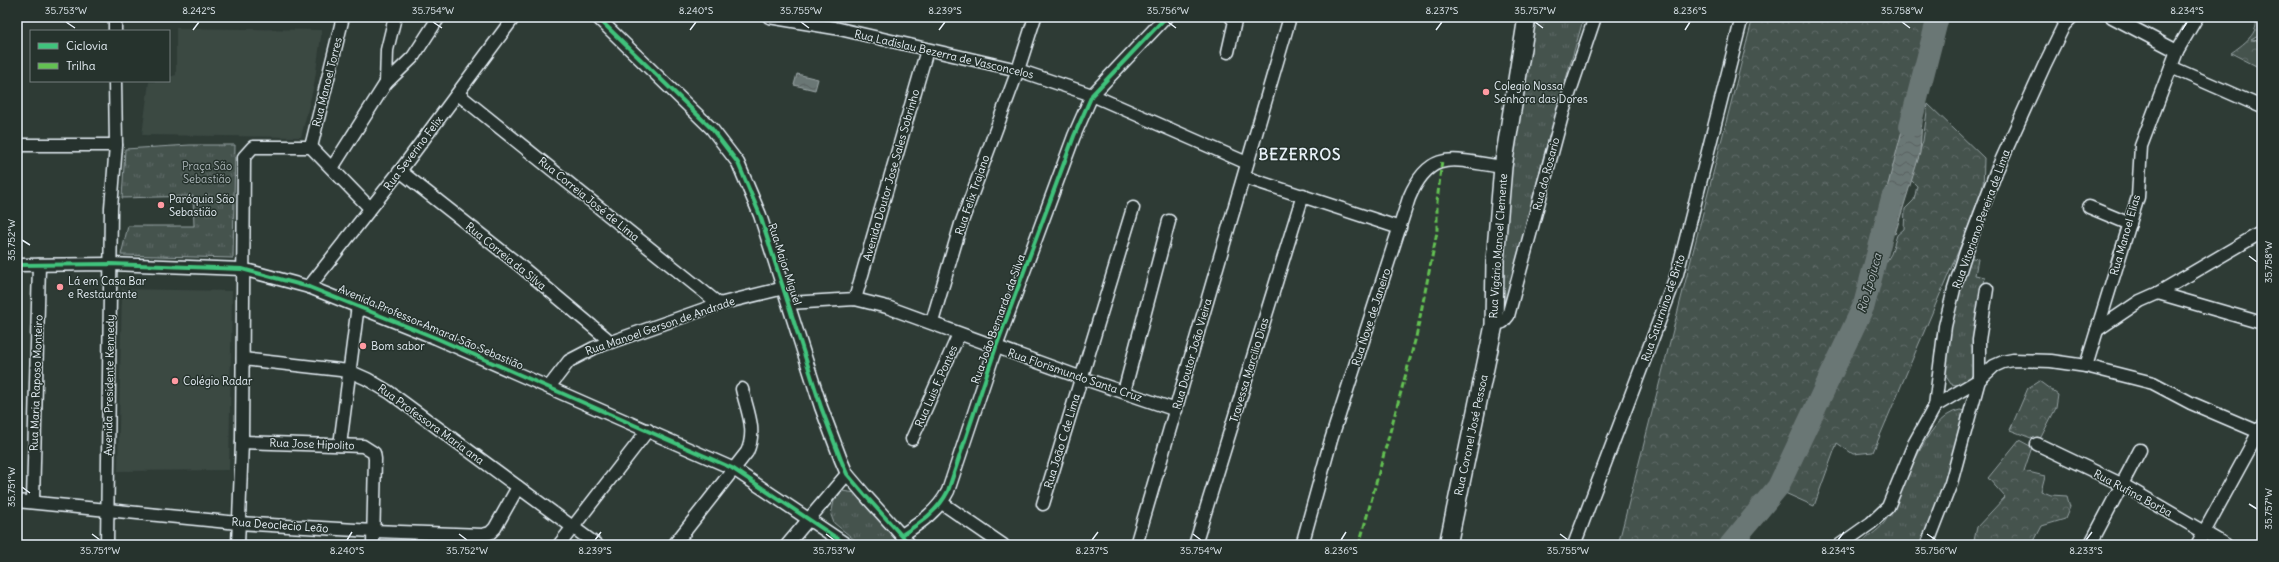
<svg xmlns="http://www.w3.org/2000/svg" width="2279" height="562" viewBox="0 0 2279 562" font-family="Delius,sans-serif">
<defs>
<pattern id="grass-tufts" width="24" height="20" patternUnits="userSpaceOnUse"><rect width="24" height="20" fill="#45524e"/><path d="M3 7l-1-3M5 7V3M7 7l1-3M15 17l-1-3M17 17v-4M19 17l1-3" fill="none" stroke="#606b68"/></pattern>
<pattern id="forest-crowns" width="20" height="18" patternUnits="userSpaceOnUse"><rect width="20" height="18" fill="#45524e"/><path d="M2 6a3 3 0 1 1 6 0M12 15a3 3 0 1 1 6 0" fill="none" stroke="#606b68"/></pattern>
<pattern id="water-waves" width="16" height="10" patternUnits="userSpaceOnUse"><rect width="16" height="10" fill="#6b7775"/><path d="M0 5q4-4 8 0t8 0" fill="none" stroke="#586060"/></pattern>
</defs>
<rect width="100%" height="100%" fill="#2e3b35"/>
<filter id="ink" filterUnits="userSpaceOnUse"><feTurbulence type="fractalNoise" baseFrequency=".025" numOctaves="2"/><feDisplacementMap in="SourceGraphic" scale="8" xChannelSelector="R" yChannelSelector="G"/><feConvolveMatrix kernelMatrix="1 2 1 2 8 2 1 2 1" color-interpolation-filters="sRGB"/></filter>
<g filter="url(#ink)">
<g fill="#3b4843">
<polygon points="176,28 322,30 314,85 301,137 142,135 149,82 169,81 169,77 176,75"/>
<polygon points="122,289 232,291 229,470 118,471"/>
</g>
<g fill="url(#grass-tufts)" stroke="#96a2a3">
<polygon points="1529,17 1584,17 1545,151 1503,313 1498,315 1499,208"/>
<polygon points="190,145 235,145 233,258 121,255 128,226 194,226 193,196 122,198 125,149"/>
<polygon points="1968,257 1978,259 1975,275 1985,277 1975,349 1974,376 1962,386 1951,384 1945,375 1954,307"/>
<path d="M1960,410L1970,412L1924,545H1858C1866,538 1878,531 1884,523C1904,496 1923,416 1960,410Z"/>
<polygon points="842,491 856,493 898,538 898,545 861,545 834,523 831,515 834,501"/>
</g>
<g fill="url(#forest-crowns)" stroke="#96a2a3">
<polygon points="1753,17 1930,17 1907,108 1875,264 1801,438 1727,545 1618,545"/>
<path d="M2255,17H2262V34L2251,40L2262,41V69L2231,53C2242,45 2261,33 2255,17Z"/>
<polygon points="1928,104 1984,158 1983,193 1873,452 1853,454 1837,443 1814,506 1785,493 1867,322 1882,269 1891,254 1897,235 1904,229 1905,209 1914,200 1917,186 1911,180 1923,141"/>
<polygon points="2039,381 2058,395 2056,408 2039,441 2010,430 2028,388"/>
<polygon points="2019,440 2032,447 2024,471 2045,476 2041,491 2051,495 2067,496 2070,507 2065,519 2042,526 2032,545 1973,545 1977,527 2005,497 1988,478"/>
</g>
<g fill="url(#water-waves)" stroke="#9da8a9">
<polygon points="797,74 818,79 815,90 794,85"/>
<polygon points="1912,92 1923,103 1920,153 1895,234 1878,223"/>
</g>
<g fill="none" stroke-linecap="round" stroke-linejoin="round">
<g stroke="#6b7775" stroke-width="22">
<polyline points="1910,126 1938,17"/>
<polyline points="1730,545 1778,487 1864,305 1892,198"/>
</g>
<g stroke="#e8f1f8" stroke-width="15">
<g id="street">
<polyline points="115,17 115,31"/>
<polyline points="597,17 712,129 738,163 760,215 821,407 841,460 847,474 864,494 910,545"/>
<polyline points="769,17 835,28 1018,70 1092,95 1247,163"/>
<polyline points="2112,17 2177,51"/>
<polyline points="1228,52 1235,21 1231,17"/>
<polyline points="2171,67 2262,107"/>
<polyline points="386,83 387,50 395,17"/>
<polyline points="458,94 719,304"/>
<polyline points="17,145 116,145"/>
<polyline points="311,147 343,17"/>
<polyline points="332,168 386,83 413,57 439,17"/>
<polyline points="400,171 518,264 611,342"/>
<polyline points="1244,177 1400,228"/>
<polyline points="2089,207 2130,224"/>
<polyline points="17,265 111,264 242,269 309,287 436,338 732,468 847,545"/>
<polyline points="309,287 400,171 514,17"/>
<polyline points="2158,293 2262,323"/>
<polyline points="855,299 927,50"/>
<polyline points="789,303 855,299 887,307 1082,378 1176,410"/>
<polyline points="932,322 961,224 1018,70 1035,17"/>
<polyline points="1494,325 1503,322 1508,316 1563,112 1595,17"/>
<polyline points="2097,330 2140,301 2158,293 2262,232"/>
<polyline points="243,359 349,371 367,379 389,392 597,545"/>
<polyline points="2086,366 2138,197 2141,146 2177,51 2197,17"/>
<polyline points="549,387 569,361 594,348 719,304 784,288"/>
<polyline points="1124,392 1169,221"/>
<polyline points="1935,406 1979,380 1994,366 2003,362 2013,360 2051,361 2086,366 2153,383 2191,403 2259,432"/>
<polyline points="912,439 959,334"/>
<polyline points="242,442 363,446 374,453 375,459 373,545"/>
<polyline points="2037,444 2123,485 2226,545"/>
<polyline points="340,445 358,305"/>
<polyline points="17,501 238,523 373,531 482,535 490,533 495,528 518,487"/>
<polyline points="33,501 39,265"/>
<polyline points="942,503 1003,545"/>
<polyline points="1043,504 1133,208"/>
<path d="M902,535C920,523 938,511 948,491L996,347L1074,136L1092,95L1166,17"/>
<polyline points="107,545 111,208 116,145 115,81"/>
<polyline points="238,545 242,442 244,157 253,147 311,147 370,208"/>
<polyline points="559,545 648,430"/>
<path d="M674,545L747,452C757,430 747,411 742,389"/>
<polyline points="787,545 847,474"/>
<polyline points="1136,545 1290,17"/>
<polyline points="1195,545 1303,195"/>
<path d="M1302,545L1331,440L1409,198C1431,146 1456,161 1503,167"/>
<polyline points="1574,545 1677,274 1742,17"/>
<polyline points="1840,545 1871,523 1888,507 1914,444 1935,406 1945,326 1954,289 1966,252 1996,172 2045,64 2064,25 2072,17"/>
<polyline points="1927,545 1951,483 1979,380 1979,340 1987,289"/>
<polyline points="2090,545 2140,450"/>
<polyline points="2197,545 2262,426"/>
</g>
</g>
<g stroke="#e8f1f8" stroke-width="20">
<polyline id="secondary" points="1448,545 1494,325 1495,261 1503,167 1527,17"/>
</g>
<use href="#street" stroke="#26332d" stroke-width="12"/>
<use href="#secondary" stroke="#26332d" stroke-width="17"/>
<polyline stroke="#63c152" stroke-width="3" stroke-dasharray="6 3" stroke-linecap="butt" points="1359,545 1416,337 1437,232 1437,202 1442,160"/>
<g stroke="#26332d" stroke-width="6">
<g id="cycleway">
<polyline points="597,17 712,129 738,163 760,215 821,407 841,460 847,474 864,494 910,545"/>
<polyline points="17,265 111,264 242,269 309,287 436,338 732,468 847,545"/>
<path d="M902,535C920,523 938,511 948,491L996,347L1074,136L1092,95L1166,17"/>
</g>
</g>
<use href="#cycleway" stroke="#40c37c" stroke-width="4"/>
</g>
</g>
<path fill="none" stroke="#e8f1f8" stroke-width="1.5" d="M66,22L75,28M433,22L442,28M801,22L809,28M1168,22L1176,28M1535,22L1543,28M1902,22L1910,28M193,30L199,22M690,30L696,22M939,30L945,22M1436,30L1442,22M1685,30L1690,22M2182,30L2187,22M22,240L30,245M2249,256L2257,262M22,487L30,493M2249,504L2257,509M92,534L100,540M459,534L467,540M826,534L834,540M1193,534L1201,540M1560,534L1568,540M1927,534L1936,540M347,540L352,532M595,540L601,532M1092,540L1098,532M1341,540L1346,532M1838,540L1844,532M2086,540L2092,532"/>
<g fill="#ff9aa2" stroke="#26332d" stroke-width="1.5">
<circle cx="1486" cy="92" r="4"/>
<circle cx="161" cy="205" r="4"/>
<circle cx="60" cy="287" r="4"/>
<circle cx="363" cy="346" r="4"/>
<circle cx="175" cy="381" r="4"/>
</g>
<g text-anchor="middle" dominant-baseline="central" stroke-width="3" stroke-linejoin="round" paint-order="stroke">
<g font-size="11" fill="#e8f1f8" stroke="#26332d">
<text transform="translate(944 54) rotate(13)">Rua Ladislau Bezerra de Vasconcelos</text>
<text transform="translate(327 82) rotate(-76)">Rua Manoel Torres</text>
<text transform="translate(413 153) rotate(-53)">Rua Severino Felix</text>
<text transform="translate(1546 174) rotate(-75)">Rua do Rosario</text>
<text transform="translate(891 175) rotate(-74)">Avenida Doutor Jose Sales Sobrinho</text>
<text transform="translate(972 195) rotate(-71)">Rua Felix Trajano</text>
<text transform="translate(589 199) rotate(39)">Rua Correia José de Lima</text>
<text transform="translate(1981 219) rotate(-70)">Rua Vitoriano Pereira de Lima</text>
<text transform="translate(2125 235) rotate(-74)">Rua Manoel Elias</text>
<text transform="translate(1498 246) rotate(-86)">Rua Vigário Manoel Clemente</text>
<text transform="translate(506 256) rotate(39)">Rua Correia da Silva</text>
<text transform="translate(785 264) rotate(72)">Rua Major Miguel</text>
<text transform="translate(1663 308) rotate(-71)">Rua Saturnino de Brito</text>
<text transform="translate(1371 317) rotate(-72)">Rua Nove de Janeiro</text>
<text transform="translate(998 319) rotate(-70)">Rua João Bernardo da Silva</text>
<text transform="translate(660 326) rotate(-19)">Rua Manoel Gerson de Andrade</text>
<text transform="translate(431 327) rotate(23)">Avenida Professor Amaral São Sebastião</text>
<text transform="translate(1192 354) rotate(-74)">Rua Doutor João Vieira</text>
<text transform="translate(1249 370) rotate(-73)">Travessa Marcilio Dias</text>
<text transform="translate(1075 375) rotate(19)">Rua Florismundo Santa Cruz</text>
<text transform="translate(36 383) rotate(-88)">Rua Maria Raposo Monteiro</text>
<text transform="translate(109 385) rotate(-89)">Avenida Presidente Kennedy</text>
<text transform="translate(936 386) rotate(-66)">Rua Luis F. Pontes</text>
<text transform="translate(431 424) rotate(36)">Rua Professora Maria ana</text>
<text transform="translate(1471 435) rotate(-78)">Rua Coronel José Pessoa</text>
<text transform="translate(1062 441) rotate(-73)">Rua João C de Lima</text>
<text transform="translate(312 444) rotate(2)">Rua Jose Hipolito</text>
<text transform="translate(2133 493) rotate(28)">Rua Rufina Borba</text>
<text transform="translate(280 525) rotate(4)">Rua Deoclecio Leão</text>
</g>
<g font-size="11" fill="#e8f1f8" stroke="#26332d" text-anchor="start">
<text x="1494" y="86">Colegio Nossa<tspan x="1494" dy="13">Senhora das Dores</tspan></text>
<text x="169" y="199">Paróquia São<tspan x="169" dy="13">Sebastião</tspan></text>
<text x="68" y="281">Lá em Casa Bar<tspan x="68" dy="13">e Restaurante</tspan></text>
<text x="371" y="346">Bom sabor</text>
<text x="183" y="381">Colégio Radar</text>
</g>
<g font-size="11" fill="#afb9bc" stroke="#26332d">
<text x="207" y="166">Praça São<tspan x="207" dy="13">Sebastião</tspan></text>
</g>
<g font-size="12" font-style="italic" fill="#b0babd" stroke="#26332d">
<text transform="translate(1869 283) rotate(-74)">Rio Ipojuca</text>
</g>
<g font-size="15" font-weight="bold" letter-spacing="1" fill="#e8f1f8" stroke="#26332d">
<text x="1300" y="154">BEZERROS</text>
</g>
</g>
<rect width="2279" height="562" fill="none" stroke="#26332d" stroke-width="44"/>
<rect x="30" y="30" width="140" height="52" fill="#26332d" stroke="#747f7e"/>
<rect x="38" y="43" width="20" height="6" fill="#40c37c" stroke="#747f7e"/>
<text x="66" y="50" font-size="12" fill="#e8f1f8">Ciclovia</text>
<rect x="38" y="63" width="20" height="6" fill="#63c152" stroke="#747f7e"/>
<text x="66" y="70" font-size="12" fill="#e8f1f8">Trilha</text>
<rect x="22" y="22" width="2235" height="518" fill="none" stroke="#e8f1f8" stroke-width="1.5"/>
<g font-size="10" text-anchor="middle" fill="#e8f1f8">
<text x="66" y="14">35.753°W</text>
<text x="199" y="14">8.242°S</text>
<text x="433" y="14">35.754°W</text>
<text x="696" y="14">8.240°S</text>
<text x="801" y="14">35.755°W</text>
<text x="945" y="14">8.239°S</text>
<text x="1168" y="14">35.756°W</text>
<text x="1442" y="14">8.237°S</text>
<text x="1535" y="14">35.757°W</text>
<text x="1690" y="14">8.236°S</text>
<text x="1902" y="14">35.758°W</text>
<text x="2187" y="14">8.234°S</text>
<text transform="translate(11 240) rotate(-90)" y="4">35.752°W</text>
<text transform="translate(2268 262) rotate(-90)" y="4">35.758°W</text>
<text transform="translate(11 487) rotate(-90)" y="4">35.751°W</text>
<text transform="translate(2268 509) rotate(-90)" y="4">35.757°W</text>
<text x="100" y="554">35.751°W</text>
<text x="347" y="554">8.240°S</text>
<text x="467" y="554">35.752°W</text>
<text x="595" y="554">8.239°S</text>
<text x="834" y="554">35.753°W</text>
<text x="1092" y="554">8.237°S</text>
<text x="1201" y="554">35.754°W</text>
<text x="1341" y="554">8.236°S</text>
<text x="1568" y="554">35.755°W</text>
<text x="1838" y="554">8.234°S</text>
<text x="1936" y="554">35.756°W</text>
<text x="2086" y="554">8.233°S</text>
</g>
</svg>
